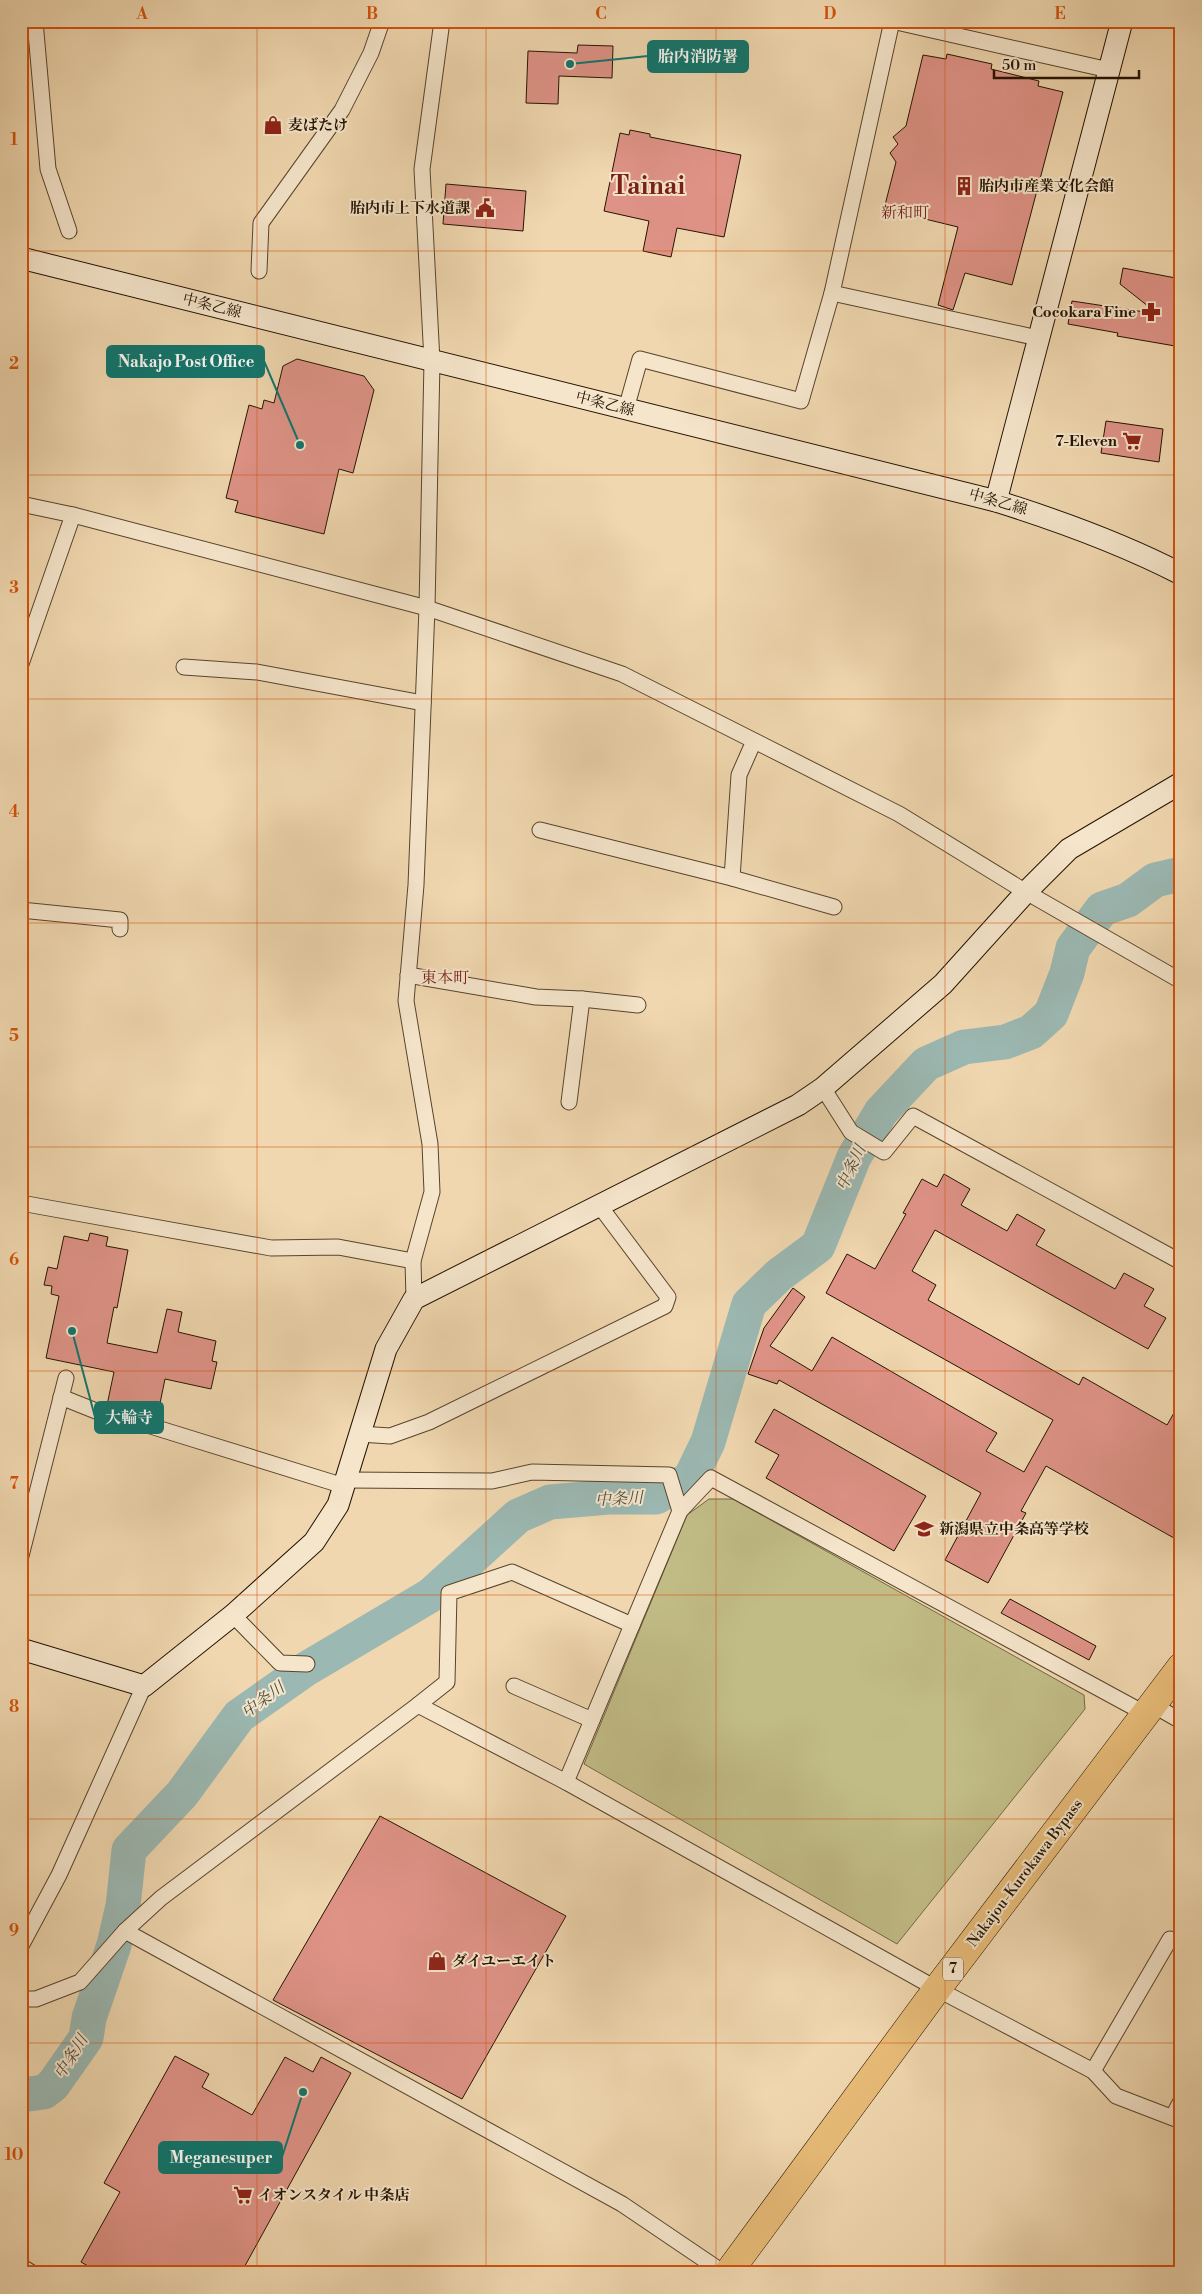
<svg xmlns="http://www.w3.org/2000/svg" width="1202" height="2294" viewBox="0 0 1202 2294" font-family="'Libre Bodoni','Noto Serif JP',serif">
<rect width="100%" height="100%" fill="#f0d7af"/>
<filter id="stains"><feTurbulence type="fractalNoise" baseFrequency=".004" numOctaves="4"/><feColorMatrix values="0 0 0 0 .2 0 0 0 0 .09 0 0 0 0 .02 0 0 0 .5 -.17"/></filter>
<radialGradient id="worn" r=".72"><stop offset=".6" stop-color="#630" stop-opacity="0"/><stop offset="1" stop-color="#630" stop-opacity=".3"/></radialGradient>
<polygon fill="#c1bc86" stroke="#726844" points="709,1499 733,1499 1084,1695 1085,1709 897,1944 584,1764 687,1515"/>
<g fill="none" stroke-linecap="round" stroke-linejoin="round">
<polyline stroke="#9bb8b2" stroke-width="35" points="21,2095 44,2092 53,2085 86,2038 89,2018 114,1945 123,1906 129,1850 182,1794 239,1716 306,1669 431,1595 518,1516 550,1502 609,1497 656,1497 690,1479 708,1442 749,1304 779,1275 818,1246 854,1157 881,1112 926,1064 964,1047 1005,1042 1031,1032 1051,1014 1067,973 1073,948 1102,909 1128,900 1155,880 1181,874"/>
</g>
<g fill="#df9387" stroke="#241301">
<polygon points="578,45 613,46 612,78 559,76 558,104 526,103 528,51 577,53"/>
<polygon points="947,54 992,64 991,69 1039,81 1038,86 1063,92 1012,285 965,273 953,310 938,305 958,227 884,209 896,162 890,153 898,144 893,137 906,126 923,55 946,59"/>
<polygon points="630,130 650,134 650,137 741,155 724,237 677,228 671,257 643,251 649,221 604,211 620,133 629,135"/>
<polygon points="446,184 526,191 523,231 443,224"/>
<polygon points="1123,268 1181,279 1181,347 1117,336 1118,333 1068,324 1072,301 1158,314 1120,284"/>
<polygon points="297,359 364,376 374,390 353,473 339,469 324,534 235,512 238,501 226,498 249,405 262,409 264,400 274,403 283,366"/>
<polygon points="1106,421 1163,429 1159,462 1101,453"/>
<polygon points="944,1174 970,1189 961,1205 1007,1231 1017,1214 1045,1230 1036,1245 1115,1289 1124,1273 1154,1289 1144,1306 1166,1318 1148,1349 935,1230 912,1271 936,1285 928,1300 1079,1385 1083,1377 1167,1425 1181,1401 1181,1542 1046,1466 1021,1511 1026,1513 988,1583 945,1560 981,1493 779,1380 777,1384 748,1374 764,1328 793,1288 805,1297 770,1346 812,1371 832,1337 997,1433 986,1451 1024,1472 1053,1420 826,1293 847,1254 875,1269 906,1214 903,1213 922,1179 937,1187"/>
<polygon points="90,1233 108,1237 106,1246 128,1250 117,1308 114,1307 107,1343 157,1353 167,1309 182,1312 178,1332 216,1341 212,1361 217,1362 211,1389 165,1379 157,1418 130,1414 107,1405 114,1372 46,1358 59,1296 51,1294 52,1286 44,1285 48,1267 57,1269 64,1236 88,1241"/>
<polygon points="774,1409 926,1496 894,1551 766,1478 779,1455 755,1442"/>
<polygon points="1010,1599 1096,1646 1089,1660 1001,1613"/>
<polygon points="380,1816 566,1916 462,2099 273,2000"/>
<polygon points="175,2056 209,2074 202,2087 252,2115 285,2057 313,2072 321,2057 351,2073 241,2273 100,2273 81,2262 120,2192 104,2183"/>
</g>
<g fill="none" stroke-linecap="round" stroke-linejoin="round">
<g stroke="#57442c" stroke-width="17">
<g id="street">
<polyline points="35,21 48,169 69,231"/>
<polyline points="892,21 832,293 1038,338"/>
<polyline points="892,21 1109,70"/>
<polyline points="259,271 261,223 342,110 371,53 382,21"/>
<polyline points="626,409 640,359 801,401 832,293"/>
<polyline points="21,504 73,515 427,608 622,674 899,814 1026,892 1181,981"/>
<polyline points="21,664 73,515"/>
<polyline points="184,667 257,672 423,703"/>
<polyline points="540,830 732,878 834,907"/>
<polyline points="732,878 739,775 754,741"/>
<polyline points="21,910 120,920 120,929"/>
<polyline points="408,975 536,997 582,999 638,1005"/>
<polyline points="823,1088 851,1132 884,1152 913,1116 1181,1262"/>
<polyline points="569,1102 582,999"/>
<polyline points="21,1203 271,1248 338,1247 413,1261"/>
<polyline points="414,1299 413,1261 432,1192 430,1144 406,1001 416,885 427,608 432,361 422,169 442,21"/>
<polyline points="61,1397 126,1423 144,1424 344,1486"/>
<polyline points="360,1434 390,1436 429,1422 665,1306 668,1297 599,1205"/>
<polyline points="345,1480 492,1481 532,1472 669,1475 680,1511"/>
<polyline points="21,1556 66,1378"/>
<polyline points="233,1615 280,1663 307,1664"/>
<polyline points="514,1686 592,1720"/>
<polyline points="418,1705 447,1682 449,1593 512,1572 632,1625"/>
<polyline points="1153,1705 1181,1721"/>
<polyline points="566,1782 680,1511 711,1478 1146,1714"/>
<polyline points="125,1931 622,2204 724,2273"/>
<polyline points="21,1946 59,1875 144,1686"/>
<polyline points="21,1999 36,1999 80,1982 125,1931 161,1898 418,1705 566,1782 937,1989 1093,2071 1116,2096 1181,2121"/>
<polyline points="1093,2071 1170,1939 1181,1945"/>
<polyline points="1173,2116 1181,2101"/>
<polyline points="21,2266 32,2273"/>
</g>
</g>
<g stroke="#241301" stroke-width="23">
<g id="secondary">
<path d="M21,258L996,501C1060,521 1121,543 1181,574"/>
<polyline points="996,501 1122,21"/>
<polyline points="21,1649 144,1686 233,1615 314,1542 338,1505 386,1349 414,1299 798,1105 823,1088 943,984 1026,892 1069,849 1181,783"/>
</g>
</g>
<g stroke="#241301" stroke-width="29">
<polyline id="highway" points="728,2273 937,1989 1181,1667"/>
</g>
<use href="#street" stroke="#f5e5cb" stroke-width="15"/>
<use href="#secondary" stroke="#f5e5cb" stroke-width="21"/>
<use href="#highway" stroke="#e8bc78" stroke-width="28"/>
</g>
<path fill="none" stroke="#d4520b" stroke-width="1" stroke-opacity="0.55" d="M257,21V2273M486,21V2273M716,21V2273M945,21V2273M21,251H1181M21,475H1181M21,699H1181M21,923H1181M21,1147H1181M21,1371H1181M21,1595H1181M21,1819H1181M21,2043H1181"/>
<defs>
<g id="shop-bare" transform="scale(1.5)"><path d="M-5-2.5h2.3a2.7 3.5 0 0 1 5.4 0H5L5.5 6h-11ZM-1.5-2.5h3a1.5 2.3 0 0 0-3 0Z" fill="#8f2418" stroke="#f5e5cb" stroke-width="2.5" paint-order="stroke"/></g>
<g id="building-bare" transform="scale(1.5)"><path d="M-4-6H4V6H1V3H-1V6H-4ZM-2.5-4.3h1.7v1.8h-1.7ZM.8-4.3h1.7v1.8H.8ZM-2.5-1h1.7V.8h-1.7ZM.8-1h1.7V.8H.8Z" fill="#8f2418" stroke="#f5e5cb" stroke-width="2.5" paint-order="stroke"/></g>
<g id="civic-bare" transform="scale(1.5)"><path d="M-.6-6.5H3V-4.5H.6V-3L4-1V1h2V6H-6V1h2V-1L-.6-3ZM-1.2 2.5V6h2.4V2.5Z" fill="#8f2418" stroke="#f5e5cb" stroke-width="2.5" paint-order="stroke"/></g>
<g id="pharmacy-bare" transform="scale(1.5)"><path d="M-2-6h4v4h4v4h-4v4h-4v-4h-4v-4h4Z" fill="#8f2418" stroke="#f5e5cb" stroke-width="2.5" paint-order="stroke"/></g>
<g id="supermarket-bare" transform="scale(1.5)"><path d="M-6-5.5h2.5l.6 2H6L4.5 2H-2.5L-4.4-4H-6ZM-1.5 3.2a1.3 1.3 0 1 0 .1 0ZM3 3.2a1.3 1.3 0 1 0 .1 0Z" fill="#8f2418" stroke="#f5e5cb" stroke-width="2.5" paint-order="stroke"/></g>
<g id="school-bare" transform="scale(1.5)"><path d="M0-5L7-2L0 1L-7-2ZM-4 1L0 2.5L4 1V4Q0 6-4 4Z" fill="#8f2418" stroke="#f5e5cb" stroke-width="2.5" paint-order="stroke"/></g>
</defs>
<g fill-rule="evenodd">
<use href="#shop-bare" x="273" y="125"/>
<use href="#building-bare" x="964" y="186"/>
<use href="#civic-bare" x="485" y="208"/>
<use href="#pharmacy-bare" x="1151" y="312"/>
<use href="#supermarket-bare" x="1132" y="441"/>
<use href="#school-bare" x="924" y="1529"/>
<use href="#shop-bare" x="437" y="1961"/>
<use href="#supermarket-bare" x="243" y="2195"/>
</g>
<g text-anchor="middle" dominant-baseline="central" stroke-width="4" stroke-linejoin="round" paint-order="stroke">
<rect fill="#f5e5cb" stroke="#63523e" stroke-width="1" x="943" y="1957.5" width="20" height="23" rx="4"/>
<g font-size="14" font-weight="bold" fill="#241301">
<text x="953" y="1969">7</text>
</g>
<g font-size="15" font-weight="bold" fill="#241301" stroke="#f5e5cb" text-anchor="start">
<text x="288" y="125">麦ばたけ</text>
<text x="979" y="186">胎内市産業文化会館</text>
<text x="470" y="208" text-anchor="end">胎内市上下水道課</text>
<text x="1136" y="312" text-anchor="end">Cocokara Fine</text>
<text x="1117" y="441" text-anchor="end">7-Eleven</text>
<text x="939" y="1529">新潟県立中条高等学校</text>
<text x="452" y="1961">ダイユーエイト</text>
<text x="258" y="2195">イオンスタイル 中条店</text>
</g>
<g font-size="15" fill="#241301" stroke="#f5e5cb">
<text transform="translate(212 306) rotate(14)">中条乙線</text>
<text transform="translate(605 404) rotate(14)">中条乙線</text>
<text transform="translate(998 502) rotate(16)">中条乙線</text>
<text transform="translate(1025 1873) rotate(-53)">Nakajou-Kurokawa Bypass</text>
</g>
<g font-size="16" fill="#7a1f14" stroke="#f5e5cb">
<text x="905" y="213">新和町</text>
<text x="445" y="978">東本町</text>
</g>
<g font-size="16" font-style="italic" fill="#4e4d3f" stroke="#f5e5cb">
<text transform="translate(851 1168) rotate(-65)">中条川</text>
<text transform="translate(619 1499) rotate(-3)">中条川</text>
<text transform="translate(263 1700) rotate(-36)">中条川</text>
<text transform="translate(71 2057) rotate(-58)">中条川</text>
</g>
<g font-size="25" font-weight="bold" fill="#7a1f14" stroke="#f5e5cb">
<text x="648" y="186">Tainai</text>
</g>
</g>
<path fill="none" stroke="#0f766e" stroke-width="2" d="M570 64L648 56M300 445L264 361M72 1331L95 1417M303 2092L282 2157"/>
<g fill="#0f766e" stroke="#f5e5cb" stroke-width="2">
<circle cx="570" cy="64" r="5"/>
<circle cx="300" cy="445" r="5"/>
<circle cx="72" cy="1331" r="5"/>
<circle cx="303" cy="2092" r="5"/>
</g>
<g fill="#0f766e" stroke="#0f766e" stroke-width="2">
<rect x="648" y="41" width="100" height="31" rx="5"/>
<rect x="107" y="346" width="157" height="31" rx="5"/>
<rect x="95" y="1402" width="68" height="31" rx="5"/>
<rect x="159" y="2142" width="123" height="31" rx="5"/>
</g>
<g font-size="16" text-anchor="middle" font-weight="bold" fill="#fff">
<text x="698" y="62">胎内消防署</text>
<text x="186" y="367">Nakajo Post Office</text>
<text x="129" y="1423">大輪寺</text>
<text x="221" y="2163">Meganesuper</text>
</g>
<rect width="1202" height="2294" fill="none" stroke="#f0d7af" stroke-width="55"/>
<path d="M994 70v8h145v-8" fill="none" stroke="#241301" stroke-width="2.5"/>
<text x="1002" y="70" font-size="15" fill="#241301" stroke="#f5e5cb" stroke-width="4" paint-order="stroke">50 m</text>
<rect x="28" y="28" width="1146" height="2238" fill="none" stroke="#d4520b" stroke-width="2"/>
<g font-size="16" text-anchor="middle" font-weight="bold" fill="#d4520b">
<text x="142" y="19">A</text>
<text x="372" y="19">B</text>
<text x="601" y="19">C</text>
<text x="830" y="19">D</text>
<text x="1060" y="19">E</text>
<text x="14" y="145">1</text>
<text x="14" y="369">2</text>
<text x="14" y="593">3</text>
<text x="14" y="817">4</text>
<text x="14" y="1041">5</text>
<text x="14" y="1265">6</text>
<text x="14" y="1489">7</text>
<text x="14" y="1712">8</text>
<text x="14" y="1936">9</text>
<text x="14" y="2160">10</text>
</g>
<rect width="100%" height="100%" filter="url(#stains)"/>
<rect width="100%" height="100%" fill="url(#worn)"/>
</svg>
